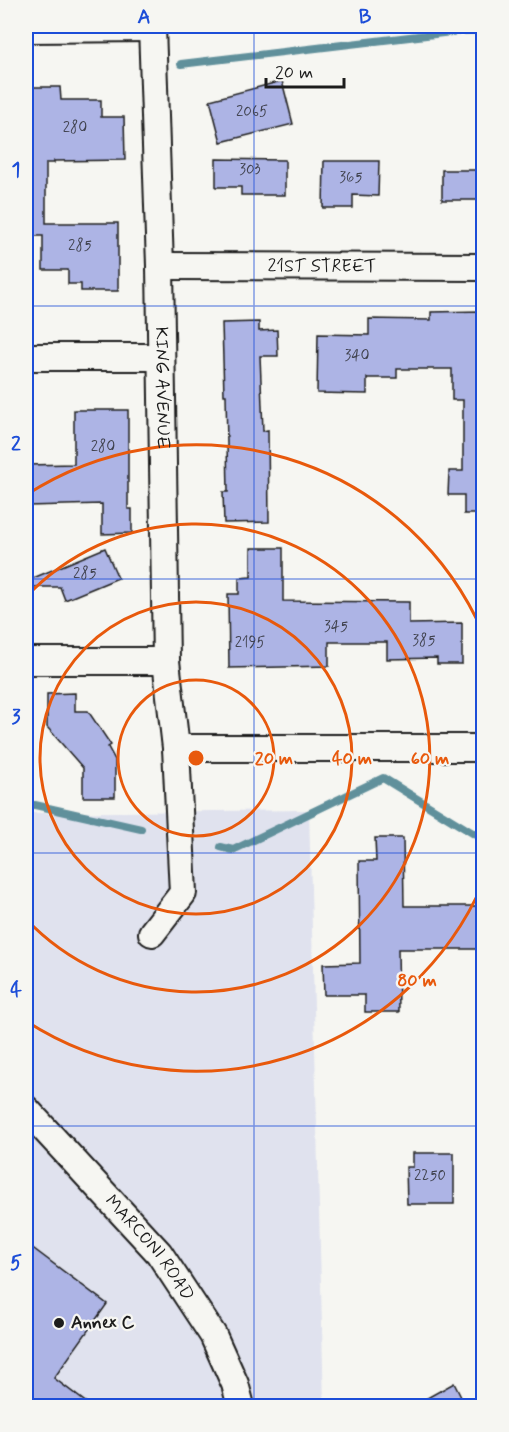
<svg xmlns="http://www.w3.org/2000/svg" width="509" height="1432" viewBox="0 0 509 1432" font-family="Mynerve,sans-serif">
<rect width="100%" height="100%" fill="#f6f6f2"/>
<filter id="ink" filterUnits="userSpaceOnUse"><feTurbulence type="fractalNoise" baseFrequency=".0167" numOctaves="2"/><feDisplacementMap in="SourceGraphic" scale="12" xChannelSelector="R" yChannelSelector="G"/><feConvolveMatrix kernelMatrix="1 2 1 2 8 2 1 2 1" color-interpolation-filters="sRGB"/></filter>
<g filter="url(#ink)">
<polygon fill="#e0e2ee" points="309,810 324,1406 26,1406 26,813"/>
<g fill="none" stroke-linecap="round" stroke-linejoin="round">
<g stroke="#61909b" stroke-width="8">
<polyline points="181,64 460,31 484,30"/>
<polyline points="26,805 35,805 141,829"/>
<polyline points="221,847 233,850 383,778 484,840"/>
</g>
</g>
<g fill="#adb4e5" stroke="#1c1c1c" stroke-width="1.5">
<polygon points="282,81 293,124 221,142 210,100"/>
<polygon points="26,87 60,87 61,100 101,100 101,117 124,117 125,160 54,161 54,163 46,163 46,223 118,223 118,291 81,291 81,284 68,284 68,270 43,270 43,236 27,236"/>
<polygon points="216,159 285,160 285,195 241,195 241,187 216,187"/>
<polygon points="324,161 379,161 378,196 353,195 353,208 323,208"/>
<rect x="442" y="170" width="41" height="30"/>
<polygon points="483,311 483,514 464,514 464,495 448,495 449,471 463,471 463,400 452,400 452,369 397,369 397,378 367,378 367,394 317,393 318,334 369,335 369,319 431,320 431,312"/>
<polygon points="259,322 259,331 277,330 278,356 260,356 263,431 268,430 269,522 224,523 223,492 228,492 226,395 224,395 222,323"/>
<polygon points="74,410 128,410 128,509 132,509 132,533 102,534 102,504 28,506 27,465 74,464"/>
<polygon points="105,548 118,578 65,600 60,587 26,587 26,581"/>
<polygon points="251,548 283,548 283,601 409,602 409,624 462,623 462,664 437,664 437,658 387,659 387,642 329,642 329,666 229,668 228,594 239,594 239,578 251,577"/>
<polygon points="75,693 75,711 88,711 111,745 108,747 115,760 115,797 83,797 83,768 47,727 47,694"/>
<polygon points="375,838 403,838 404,906 483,906 483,949 398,949 399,1012 365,1012 365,995 324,995 323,964 360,963 359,861 376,861"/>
<polygon points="413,1153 454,1153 454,1204 407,1204 406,1167 413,1167"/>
<polygon points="26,1243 107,1304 54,1378 92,1407 26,1407"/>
<polygon points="454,1383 466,1407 411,1407"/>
</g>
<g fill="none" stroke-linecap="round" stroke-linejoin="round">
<g stroke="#1c1c1c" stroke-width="30">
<g id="minor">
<path id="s1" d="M152,26L160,266L166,661L176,748L183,893L152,933"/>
<polyline points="26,29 152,28"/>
<path id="s2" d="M160,266L484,267"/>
<polyline points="26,357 161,357"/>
<polyline points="26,661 166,661"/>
<polyline points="176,748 484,748"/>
<path id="s3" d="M26,1109L159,1253L213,1335L235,1384L241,1406"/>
</g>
</g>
<use href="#minor" stroke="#f6f6f2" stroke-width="26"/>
</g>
</g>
<path fill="none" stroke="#1d4ed8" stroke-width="1.5" stroke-opacity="0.55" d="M254,26V1406M26,306H484M26,579H484M26,853H484M26,1126H484"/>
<g fill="none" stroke="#e8590c" stroke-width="3">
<circle cx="196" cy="758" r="78"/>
<circle cx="196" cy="758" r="156"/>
<path d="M26 597A234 234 0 1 1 26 919"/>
<path d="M483 883A313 313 0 0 1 26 1021M26 495A313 313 0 0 1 483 633"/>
</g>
<circle fill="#1c1c1c" stroke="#f6f6f2" stroke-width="2" cx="59" cy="1323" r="6"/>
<g text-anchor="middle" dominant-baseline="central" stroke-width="4.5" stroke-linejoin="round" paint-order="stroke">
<g font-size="15" fill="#40424e">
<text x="252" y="112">2065</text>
<text x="75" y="128">280</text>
<text x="250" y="170">303</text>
<text x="351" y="178">365</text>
<text x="80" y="246">285</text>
<text x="357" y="356">340</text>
<text x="103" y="447">280</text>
<text x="85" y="574">285</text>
<text x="336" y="627">345</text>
<text x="424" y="641">385</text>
<text x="250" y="643">2195</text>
<text x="430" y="1176">2250</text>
</g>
<g font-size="18" fill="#1c1c1c" stroke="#f6f6f2">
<text stroke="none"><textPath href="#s2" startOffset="162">21ST STREET</textPath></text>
<text stroke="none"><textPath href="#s1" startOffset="362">KING AVENUE</textPath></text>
<text stroke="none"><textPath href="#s3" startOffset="186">MARCONI ROAD</textPath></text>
</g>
<g font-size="18" font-weight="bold" fill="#1c1c1c" stroke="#f6f6f2" text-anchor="start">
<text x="71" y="1323">Annex C</text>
</g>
</g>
<circle cx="196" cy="758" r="9" fill="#e8590c" stroke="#f6f6f2" stroke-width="3"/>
<g font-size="18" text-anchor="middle" font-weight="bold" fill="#e8590c" stroke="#f6f6f2" stroke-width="4.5" stroke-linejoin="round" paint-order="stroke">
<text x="274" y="764">20 m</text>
<text x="352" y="764">40 m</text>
<text x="430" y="764">60 m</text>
<text x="417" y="986">80 m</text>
</g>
<rect width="509" height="1432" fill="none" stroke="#f6f6f2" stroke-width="66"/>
<path d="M266 78v9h78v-9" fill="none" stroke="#1c1c1c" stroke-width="3"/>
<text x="275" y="78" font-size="18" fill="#1c1c1c" stroke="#f6f6f2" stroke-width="4.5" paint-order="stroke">20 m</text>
<rect x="33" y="33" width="443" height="1366" fill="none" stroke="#1d4ed8" stroke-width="2"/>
<g font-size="20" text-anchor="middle" font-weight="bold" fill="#1d4ed8">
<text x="144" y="23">A</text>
<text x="365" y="23">B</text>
<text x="16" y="176">1</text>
<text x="16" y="450">2</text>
<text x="16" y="723">3</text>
<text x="16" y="996">4</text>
<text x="16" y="1269">5</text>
</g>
</svg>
